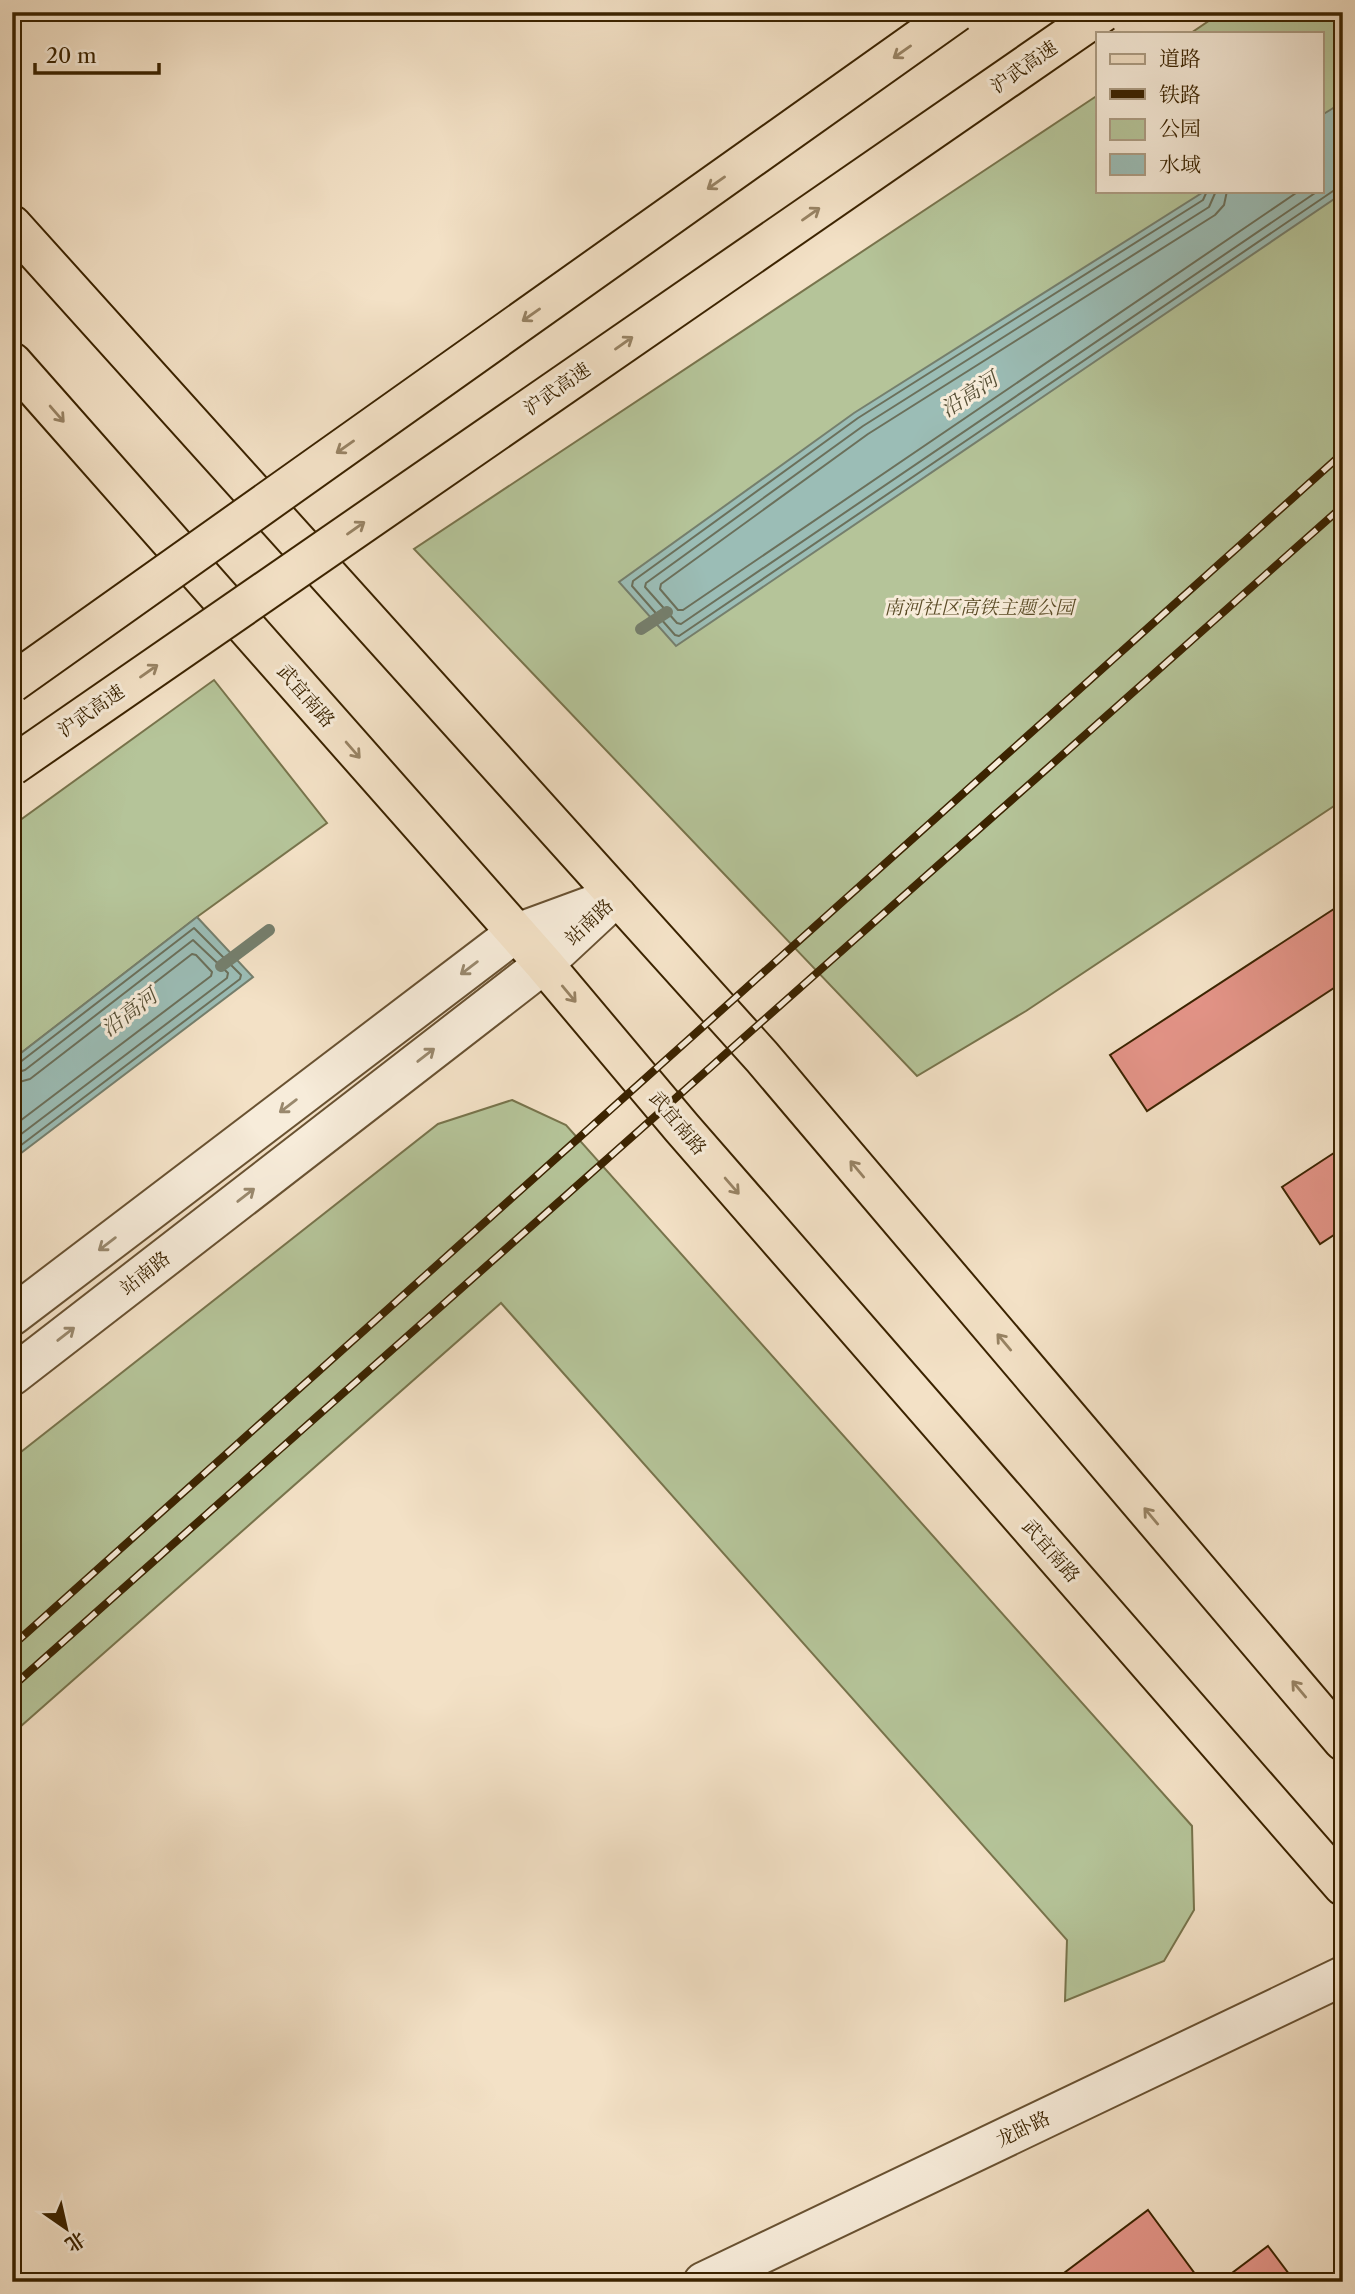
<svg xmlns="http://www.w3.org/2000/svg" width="1355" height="2294" font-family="'Libre Caslon Text','Noto Serif SC',serif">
<rect width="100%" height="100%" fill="#f3e1c6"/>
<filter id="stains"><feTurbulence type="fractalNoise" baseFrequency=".00286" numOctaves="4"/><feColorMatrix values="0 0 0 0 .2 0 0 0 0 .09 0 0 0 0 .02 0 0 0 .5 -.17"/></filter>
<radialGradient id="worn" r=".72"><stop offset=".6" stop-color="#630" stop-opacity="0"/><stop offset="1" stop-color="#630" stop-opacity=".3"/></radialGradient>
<g fill="#b5c499" stroke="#78744c" stroke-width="2">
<path d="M1222,12H1343V800L1026,1011L917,1076L414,549L1098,95V191H1322V33H1191Z"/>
<path d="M214,680L327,823L197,917L12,1060V826Z"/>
<path d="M512,1100L566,1125L1192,1826L1194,1910L1164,1961L1065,2001L1067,1940L501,1303L12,1734V1459L438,1124Z"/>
</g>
<g fill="#9bbdb6" stroke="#757f6d" stroke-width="2">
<path d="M1343,102V193L676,646L619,582L854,413L1205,191H1322V115Z"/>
<path d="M197,917L253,977L12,1160V1060Z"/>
</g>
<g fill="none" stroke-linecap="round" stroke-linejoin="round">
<g stroke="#6b705b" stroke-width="2">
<path d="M1207,191L1203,200L858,418L633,581L632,586L675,635L679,636L1336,189L1343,188"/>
<path d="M1216,191L1209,207L863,426L646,583L645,587L677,623L681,624L1318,191"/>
<path d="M1227,191L1224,205L1215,215L868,434L661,584L660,589L678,610H683L1299,191"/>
<path d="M12,1065L19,1063L194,928L241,975L240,979L12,1152"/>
<path d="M12,1074L25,1070L193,940L228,973L227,978L12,1141"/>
<path d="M12,1084L30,1079L192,954L196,955L212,972L211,976L12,1127"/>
</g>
<g stroke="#757f6d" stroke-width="12">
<path d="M641,629L667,612"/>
<path d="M221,966L269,930"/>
</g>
</g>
<g fill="#e49488" stroke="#3b2300" stroke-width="2">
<path d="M1343,903V982L1147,1111L1110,1055Z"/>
<path d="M1343,1147V1229L1320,1244L1282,1187Z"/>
<path d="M1148,2210L1201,2282H1052Z"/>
<path d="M1268,2246L1295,2282H1220Z"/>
</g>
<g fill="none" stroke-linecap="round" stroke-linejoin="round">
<g stroke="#695232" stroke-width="42">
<g id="minor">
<path d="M12,1316L514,934L601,902"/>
<path d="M12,1376L544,964L617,896"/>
<path d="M703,2282L1343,1976"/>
</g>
</g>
<g stroke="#3b2300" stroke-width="42">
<g id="major">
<path d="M12,225L762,1057L1343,1741"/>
<path d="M12,362L544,964L682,1128L1343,1886"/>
</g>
</g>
<use href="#minor" stroke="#f7ecda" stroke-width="38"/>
<use href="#major" stroke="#f3e1c6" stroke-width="38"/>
<g stroke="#3b2300" stroke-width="8">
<g id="rail">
<path d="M12,1646L1343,453"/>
<path d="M12,1687L1343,506"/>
</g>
</g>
<use href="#rail" stroke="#f7ecda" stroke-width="5" stroke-dasharray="16" stroke-linecap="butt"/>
<g stroke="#3b2300" stroke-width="42" stroke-linecap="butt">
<g id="highway-bridge">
<path d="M12,683L957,12"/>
<path d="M12,766L1103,12"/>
</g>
</g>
<use href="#highway-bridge" stroke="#f3e1c6" stroke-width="38"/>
</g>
<defs><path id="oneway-shaft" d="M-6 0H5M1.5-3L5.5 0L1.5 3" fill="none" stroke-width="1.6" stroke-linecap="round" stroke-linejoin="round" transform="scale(1.75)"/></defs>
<g stroke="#978263">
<use href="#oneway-shaft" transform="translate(902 52) rotate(145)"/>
<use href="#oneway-shaft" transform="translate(716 183) rotate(145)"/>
<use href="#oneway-shaft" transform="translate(811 214) rotate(-35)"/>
<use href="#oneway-shaft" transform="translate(531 315) rotate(145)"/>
<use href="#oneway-shaft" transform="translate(624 343) rotate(-35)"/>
<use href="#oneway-shaft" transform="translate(57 414) rotate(49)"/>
<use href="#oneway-shaft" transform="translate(345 447) rotate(145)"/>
<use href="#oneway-shaft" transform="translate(356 528) rotate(-35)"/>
<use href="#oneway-shaft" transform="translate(149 671) rotate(-35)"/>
<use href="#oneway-shaft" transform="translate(353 750) rotate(49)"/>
<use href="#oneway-shaft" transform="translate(569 994) rotate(50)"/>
<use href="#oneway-shaft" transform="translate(857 1169) rotate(-130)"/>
<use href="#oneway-shaft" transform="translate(732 1186) rotate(49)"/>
<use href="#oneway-shaft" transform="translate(1004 1342) rotate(-130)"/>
<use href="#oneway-shaft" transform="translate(1151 1516) rotate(-130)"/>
<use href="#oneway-shaft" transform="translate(1299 1689) rotate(-130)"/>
</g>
<g stroke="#99886d">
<use href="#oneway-shaft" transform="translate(469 968) rotate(143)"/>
<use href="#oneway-shaft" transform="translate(426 1055) rotate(-38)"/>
<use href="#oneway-shaft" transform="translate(288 1106) rotate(143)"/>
<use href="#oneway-shaft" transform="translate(246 1195) rotate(-38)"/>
<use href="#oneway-shaft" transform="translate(107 1244) rotate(143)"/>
<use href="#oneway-shaft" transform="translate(66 1334) rotate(-38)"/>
</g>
<g text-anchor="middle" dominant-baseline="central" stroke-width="6" stroke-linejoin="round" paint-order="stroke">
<g font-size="19" fill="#3b2300" stroke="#f7ecda">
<text transform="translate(1024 67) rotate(-35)">沪武高速</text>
<text transform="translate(557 389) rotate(-35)">沪武高速</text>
<text transform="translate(306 696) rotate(49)">武宜南路</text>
<text transform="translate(91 711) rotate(-35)">沪武高速</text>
<text transform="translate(589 922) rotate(-43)">站南路</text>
<text transform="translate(678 1123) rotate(50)">武宜南路</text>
<text transform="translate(145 1273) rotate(-38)">站南路</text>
<text transform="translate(1051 1551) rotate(49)">武宜南路</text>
<text transform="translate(1023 2129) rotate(-26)">龙卧路</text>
</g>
<g font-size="19" font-style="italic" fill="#5a4b26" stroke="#f7ecda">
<text x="979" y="607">南河社区高铁主题公园</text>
</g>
<g font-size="21" font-style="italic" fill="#585137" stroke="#f7ecda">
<text transform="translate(969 394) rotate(-33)">沿高河</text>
<text transform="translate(129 1012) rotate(-37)">沿高河</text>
</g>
</g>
<rect width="1355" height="2294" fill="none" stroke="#f3e1c6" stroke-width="42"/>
<rect x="14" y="14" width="1327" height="2266" fill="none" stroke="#3b2300" stroke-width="3.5"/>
<rect x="21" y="21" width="1313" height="2252" fill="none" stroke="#3b2300" stroke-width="2"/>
<rect x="1096" y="32" width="228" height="161" fill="#f7ecda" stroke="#ac9c83" stroke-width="2"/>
<rect x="1110" y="54" width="35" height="10" fill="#f3e1c6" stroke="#ac9c83" stroke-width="2"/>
<text x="1159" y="66" font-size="21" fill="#3b2300">道路</text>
<rect x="1110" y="89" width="35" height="10" fill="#3b2300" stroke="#ac9c83" stroke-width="2"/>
<text x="1159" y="102" font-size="21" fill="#3b2300">铁路</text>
<rect x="1110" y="119" width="35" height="21" fill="#b5c499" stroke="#ac9c83" stroke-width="2"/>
<text x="1159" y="136" font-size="21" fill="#3b2300">公园</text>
<rect x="1110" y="154" width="35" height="21" fill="#9bbdb6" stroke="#ac9c83" stroke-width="2"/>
<text x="1159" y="172" font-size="21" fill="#3b2300">水域</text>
<g transform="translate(66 2228) rotate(146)" stroke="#f7ecda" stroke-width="5" paint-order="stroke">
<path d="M0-5L12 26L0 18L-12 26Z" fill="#3b2300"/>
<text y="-10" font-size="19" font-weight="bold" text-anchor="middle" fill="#3b2300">北</text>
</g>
<path d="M35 63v10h124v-10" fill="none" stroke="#3b2300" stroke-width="3.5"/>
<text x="46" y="63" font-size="21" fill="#3b2300" stroke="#f7ecda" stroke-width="5" paint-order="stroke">20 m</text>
<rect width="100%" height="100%" filter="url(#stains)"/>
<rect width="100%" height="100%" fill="url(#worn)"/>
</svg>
